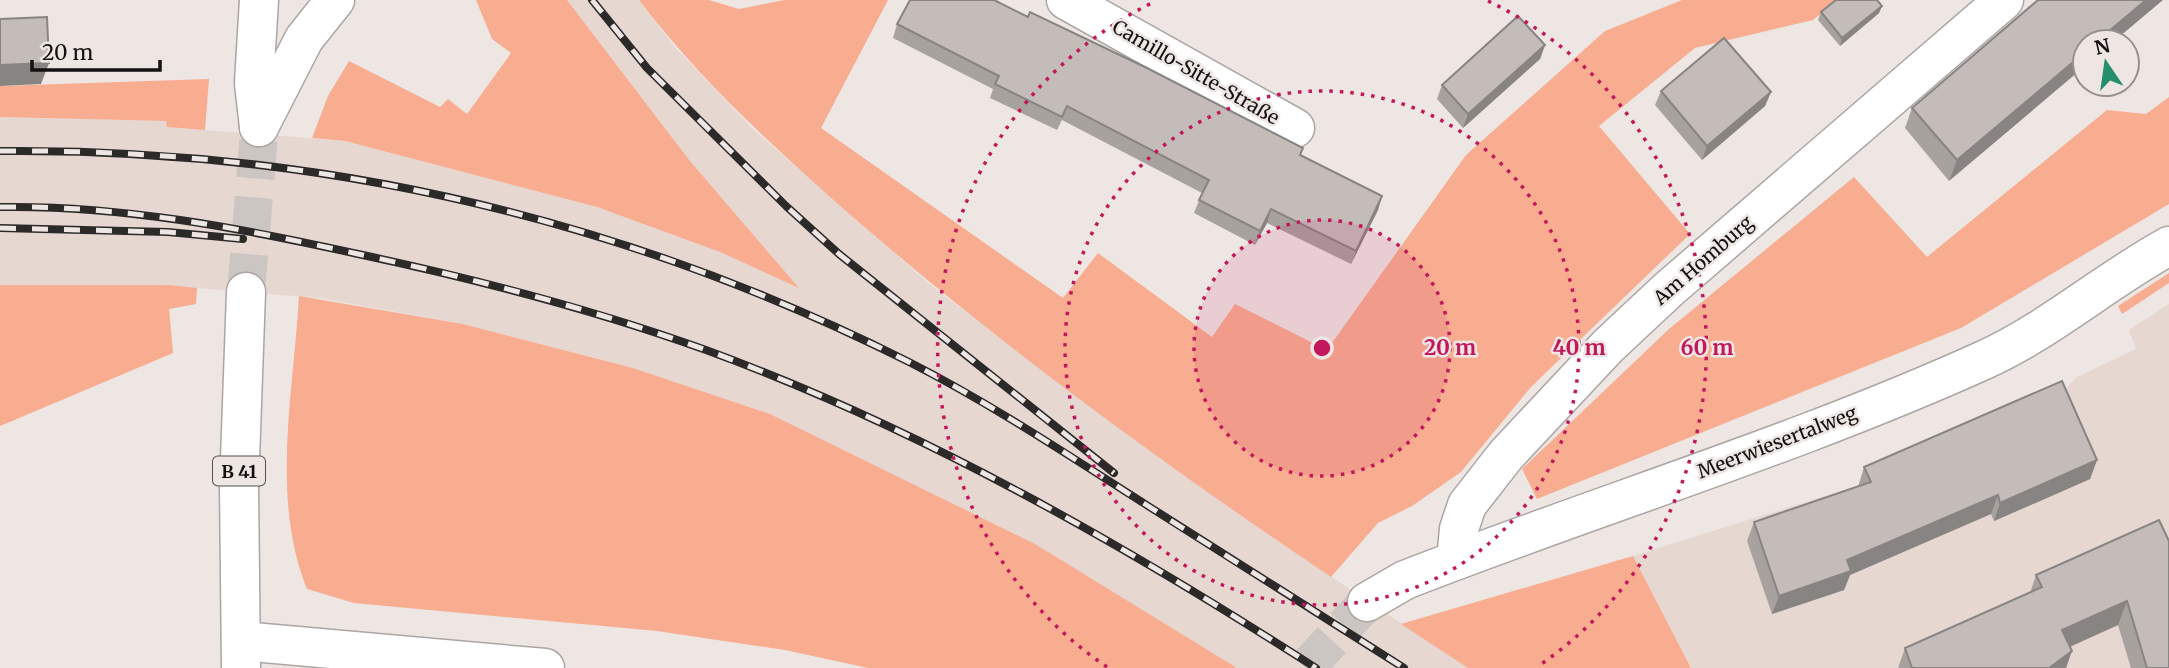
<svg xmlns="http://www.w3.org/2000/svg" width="2169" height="668" font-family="Merriweather,serif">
<rect width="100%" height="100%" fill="#ede6e3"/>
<g fill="#e7d7d1">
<path d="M567,0H639L674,46L754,130L938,291L1120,427L1306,560L1469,668H1237L770,414L633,368L463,324L320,298L197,288L196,304L169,309L173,353L0,426V117L166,121L168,127L344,141L597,207L720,252L798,287L690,161Z"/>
<path d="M2169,304V668H1691L1633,556L1857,486L2055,400L2077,377L2136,349L2129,330Z"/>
</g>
<g fill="#f8ad91">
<path d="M476,0H567L690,161L799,288L720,252L597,207L345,141L312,138L328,96L349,61L440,107L448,99L467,114L511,53L492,39Z"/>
<path d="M639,0H709L739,9L784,0H888L821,128L1063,298L1098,253L1212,337L1235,304L1327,350L1466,155L1605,31L1682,0H1838L1813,20L1695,48L1599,126L1690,234L1531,387L1461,472L1412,506L1378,523L1331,577C1166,466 1004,348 854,218C777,150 702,83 639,0Z"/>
<path d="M209,79L205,130L167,127L166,121L0,117V86Z"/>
<path d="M2169,97V204L1961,328L1537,499L1522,469L1669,329L1854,177L1927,257L2107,110L2146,114Z"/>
<path d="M2169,273V283L2122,314L2118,306Z"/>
<path d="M0,285H169L197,288L196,304L169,309L173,353L0,426Z"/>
<path d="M299,296L463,324L633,368L770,414L1035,544L1237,668H868L785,650L657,631L354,603L307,589C270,498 294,390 299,296Z"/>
<path d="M1633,556L1691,668H1468L1401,624Z"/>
</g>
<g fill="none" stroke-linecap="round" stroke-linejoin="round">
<path stroke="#ccc6c3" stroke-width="38" stroke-dasharray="38 19" stroke-linecap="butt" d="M1306,668L1367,602"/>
<path stroke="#ccc6c3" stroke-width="38" stroke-dasharray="38 19" stroke-linecap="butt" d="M246,292L259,134"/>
<g stroke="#aca5a3" stroke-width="41">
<g id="street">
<path d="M1066,0L1295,128"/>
<path d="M1456,560L1459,529L1467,505L1506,455L1608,346L1669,289L2004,0"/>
</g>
</g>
<g stroke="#aca5a3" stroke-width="41">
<g id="secondary">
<path d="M1367,602L1405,580C1597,505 1796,445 1984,360C2050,330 2105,281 2169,246"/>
<path d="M241,641L545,668"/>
</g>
</g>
<g stroke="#aca5a3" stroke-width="41">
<g id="primary">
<path d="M259,127L304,39L335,0"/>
<path d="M259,127L254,83L259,0"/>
<path d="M241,668L239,487L246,292"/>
</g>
</g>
<use href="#street" stroke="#fff" stroke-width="38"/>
<use href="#secondary" stroke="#fff" stroke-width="38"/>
<use href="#primary" stroke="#fff" stroke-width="38"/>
<g stroke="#2c2a29" stroke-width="8">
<g id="rail">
<path d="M592,0L647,68L786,206L839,254L1114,473"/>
<path d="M0,151C319,148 623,218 909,362C990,403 1068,455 1145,504C1231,559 1318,613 1404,668"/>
<path d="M0,207C121,205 240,228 358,254C476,279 592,309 706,350C922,429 1123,544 1316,668"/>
<path d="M0,228L168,232L243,239"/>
</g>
</g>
<use href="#rail" stroke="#ede6e3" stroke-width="5" stroke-dasharray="16" stroke-linecap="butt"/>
</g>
<g fill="#a8a29f">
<path d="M2038,0L1949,181L1905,128L1912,108Z"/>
<path d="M1882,6L1879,13L1840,46L1818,20L1821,12Z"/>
<path d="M897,24L1301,155L1382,196L1378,210L1351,264L1267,223L1255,245L1194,213L1202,193L1062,120L1057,130L990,98L993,89L893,38Z"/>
<path d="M1545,45L1540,59L1463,128L1437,99L1442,85Z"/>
<path d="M1661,91L1771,92L1765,106L1702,160L1655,105Z"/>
<path d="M2097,460L2090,479L1994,521L1991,514L1850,575L1844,590L1772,614L1747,541L1754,522L1858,487L1864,467Z"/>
<path d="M2159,520L2169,668H2131L2118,625L2070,647L2066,668H1898L1905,648L2030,593L2036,575Z"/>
</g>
<g fill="#888482">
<path d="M2146,0H2163L2113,42H2096Z"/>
<path d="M1882,6L1879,13L1840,46L1842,38Z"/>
<path d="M1545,45L1540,59L1463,128L1468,114Z"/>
<path d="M2085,52V66L1949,181L1957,160Z"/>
<path d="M49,63L41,84L0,86V65Z"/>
<path d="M1771,92L1765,106L1702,160L1707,146Z"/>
<path d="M1382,196L1378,210L1351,264L1356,251Z"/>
<path d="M1271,209L1267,223L1255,245L1260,231Z"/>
<path d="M2097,460L2090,479L1994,521L2000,503Z"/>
<path d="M1998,495L1991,514L1850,575L1844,590L1772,614L1779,596L1847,560Z"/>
<path d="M2127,601L2118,625L2053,654L2062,630Z"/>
<path d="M2072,651L2066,668H2049Z"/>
</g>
<g fill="#c3bcb9" stroke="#888482" stroke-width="2">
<path d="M910,0H994L1028,17L1030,12L1147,68L1303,148L1300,155L1382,196L1356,251L1271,209L1260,231L1199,200L1209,180L1067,106L1062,117L995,84L999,76L897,24Z"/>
<path d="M1836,0H1877L1882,6L1842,38L1821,12Z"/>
<path d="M2038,0H2146L2096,42H2085V52L1957,160L1912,108Z"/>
<path d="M1518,16L1545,45L1468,114L1442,85Z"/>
<path d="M47,17L49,63L0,65V19Z"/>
<path d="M1724,38L1771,92L1707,146L1661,91Z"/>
<path d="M2062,381L2097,460L2000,503L1998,495L1847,560L1851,571L1779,596L1754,522L1871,482L1864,467Z"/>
<path d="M2159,520L2169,541V668H2147L2127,601L2062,630L2072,651L2049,668H1912L1905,648L2042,587L2036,575Z"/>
</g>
<circle cx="1322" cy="348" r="128" fill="#c2185b" fill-opacity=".12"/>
<g fill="none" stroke="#c2185b" stroke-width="3.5" stroke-dasharray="3.5 7">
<circle cx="1322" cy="348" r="128"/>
<circle cx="1322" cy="348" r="257"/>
<path d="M1107 667A385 385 0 0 1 1156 1M1488 1A385 385 0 0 1 1537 667"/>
</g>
<g text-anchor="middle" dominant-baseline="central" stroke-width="5" stroke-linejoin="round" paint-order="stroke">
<rect fill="#ede6e3" stroke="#54514f" stroke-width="2" x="213" y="456.5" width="52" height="29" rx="5"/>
<g font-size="18" font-weight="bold" fill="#131110">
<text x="239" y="471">B 41</text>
</g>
<g font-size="19" fill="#131110" stroke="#ede6e3">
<text transform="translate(1196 72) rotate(30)">Camillo-Sitte-Straße</text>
<text transform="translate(1703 260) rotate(-41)">Am Homburg</text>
<text transform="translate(1777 442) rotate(-21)">Meerwiesertalweg</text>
</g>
</g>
<circle cx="1322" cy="348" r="10" fill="#c2185b" stroke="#ede6e3" stroke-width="3.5"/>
<g font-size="21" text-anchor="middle" font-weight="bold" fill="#c2185b" stroke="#ede6e3" stroke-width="5" stroke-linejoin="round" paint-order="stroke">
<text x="1450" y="355">20 m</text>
<text x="1579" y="355">40 m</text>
<text x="1707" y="355">60 m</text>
</g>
<g transform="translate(2106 63) rotate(347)"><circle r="33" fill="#ede6e3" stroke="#96918f" stroke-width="2"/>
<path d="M0-5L12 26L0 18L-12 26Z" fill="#258e6c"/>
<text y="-10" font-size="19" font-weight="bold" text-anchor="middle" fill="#131110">N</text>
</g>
<path d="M32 60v10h128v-10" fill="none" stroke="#131110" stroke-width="3.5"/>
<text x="42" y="60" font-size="21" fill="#131110" stroke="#ede6e3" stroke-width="5" paint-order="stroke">20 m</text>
</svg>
